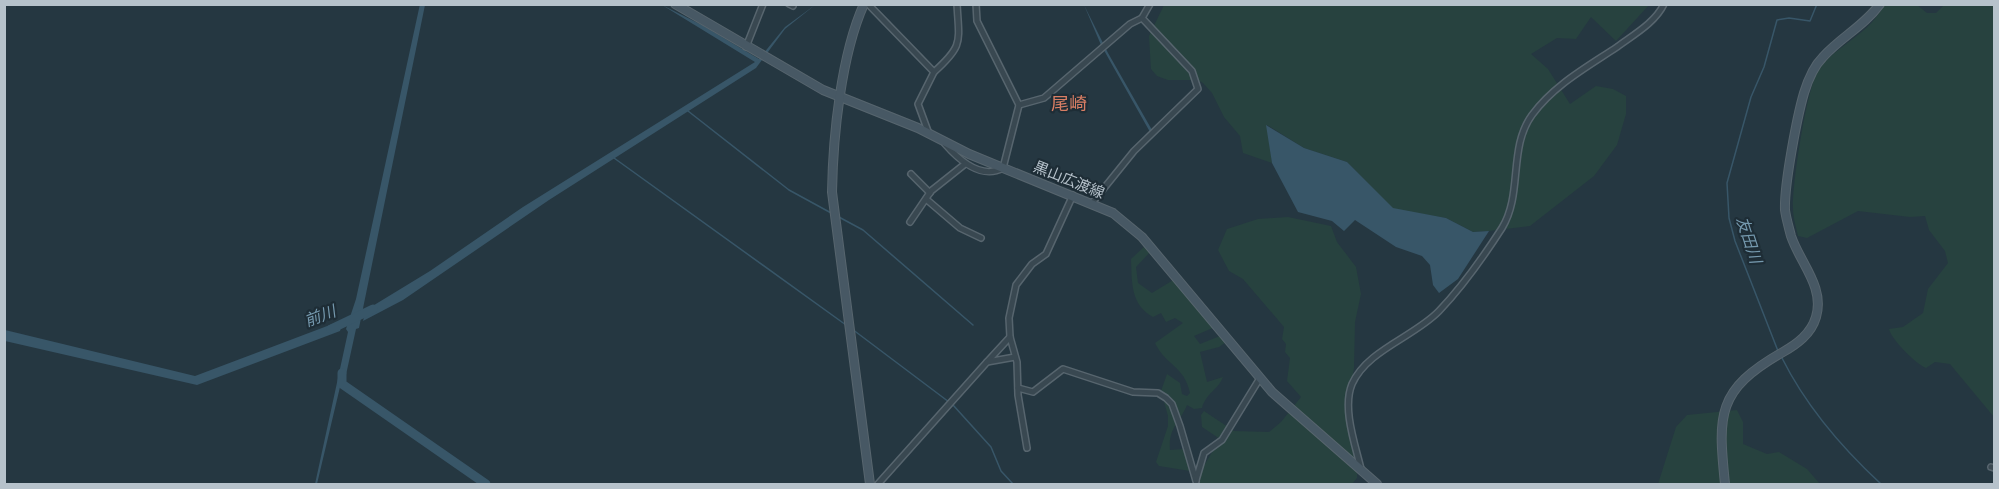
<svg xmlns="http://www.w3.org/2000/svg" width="1999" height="489" font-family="'Fira Sans','Noto Sans JP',sans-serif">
<rect width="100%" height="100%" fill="#253741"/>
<g fill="#27423f">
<path d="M1164,5H1649L1616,41L1591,17L1576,39L1557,38L1531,54L1548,69L1570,104L1596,86L1613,89L1626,96V114L1617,145L1594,176L1530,226L1489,231L1473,232L1446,218L1393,209L1347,162L1304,148L1267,125L1272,163L1243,153L1240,136L1224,117L1212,93L1203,83L1198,80H1168L1157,76L1151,69L1149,36Z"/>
<path d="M1884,5H1917L1927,13H1936L1944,5H1994V417L1950,364L1935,362L1926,368C1916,364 1891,339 1889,329L1903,327L1923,313L1928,289L1948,263L1945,251L1929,230L1925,216L1910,217L1858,211L1807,238L1798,236C1796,227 1793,217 1793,208C1792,186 1807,85 1819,69C1838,44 1870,34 1884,5Z"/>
<path d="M1288,217L1331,226L1337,242L1356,267L1361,294L1355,322L1354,368L1347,411L1357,462V478L1352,484H1194V472L1205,464L1220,439L1202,427L1201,415L1204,411L1234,431L1269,432L1281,422L1301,397L1287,381L1290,358L1285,352L1286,344L1282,339L1284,327L1243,279L1229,271L1218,250L1227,229L1258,219Z"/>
<path d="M1145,246L1151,251L1136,267L1138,283L1152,293L1175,279L1215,327L1194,336L1200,344L1220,336L1226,342L1219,347L1200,352L1207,382L1223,377C1218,390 1206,393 1202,408L1194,409L1187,405C1179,424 1168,428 1170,450L1184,449L1190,471L1159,466L1156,462L1168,426V416L1161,391L1167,374L1180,383L1182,394L1187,396L1190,393C1184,365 1166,366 1155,343L1183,323L1175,318L1166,322L1161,313L1153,317C1130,304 1132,282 1131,259Z"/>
<path d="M1737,410L1743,422V444L1767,454L1779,452L1807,469L1820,484H1658L1676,427L1687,415Z"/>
</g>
<g fill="#385668">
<path d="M420,4L425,5L359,328L356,329L344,384L340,387L317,484H315L348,332L346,329L356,299Z"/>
<path d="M662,5L702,25L759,59L785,27L815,5L785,29L756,68L549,200L403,300L363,321L366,310L430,271L523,207L755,62Z"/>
<path d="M1084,5L1108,53L1152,130L1150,132L1101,45Z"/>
<path d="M1266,125L1304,148L1347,162L1393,208L1446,218L1473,232L1489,231L1458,279L1439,293L1433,285L1430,265L1422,256L1396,247L1355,220L1344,231L1332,221L1298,212L1272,163Z"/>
<path d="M343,320L340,331L197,385L5,341V330L195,376Z"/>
</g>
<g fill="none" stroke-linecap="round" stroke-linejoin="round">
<g stroke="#385668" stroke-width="1.5">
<path d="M688,111L789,190L833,214"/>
<path d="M614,158L846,325"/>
<path d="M837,216L863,230L973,325"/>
<path d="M852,329L949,402"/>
<path d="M1778,351L1735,241L1729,218L1727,183L1751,97L1764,67L1777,20L1789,18L1810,21L1817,4"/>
<path d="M1782,358C1806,406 1841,447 1881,484"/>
<path d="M953,405L991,447L1001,471L1013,484"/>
</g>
<g stroke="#385668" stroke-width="9">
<path d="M331,329L373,309"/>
<path d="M342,373V384L486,484"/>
</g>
<g stroke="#57656e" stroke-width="8">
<g id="street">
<path d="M789,4L793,6"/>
<path d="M868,4L934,72L918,104L929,134"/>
<path d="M746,47L763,4"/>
<path d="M934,72C964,45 959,42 957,4"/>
<path d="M1019,105L1044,98L1130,24L1142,18L1150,4"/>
<path d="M945,144C958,159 981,180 1003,168L1019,105L977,21L976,4"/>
<path d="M911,174L930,193"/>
<path d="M926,199L960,228L981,238"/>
<path d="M1092,203L1134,151L1198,89L1192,71L1142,18"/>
<path d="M910,222L931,191L965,164"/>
<path d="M987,362L1010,337"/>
<path d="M1018,388L1033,392L1063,369L1133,392L1158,393L1166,398L1172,404L1180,426L1196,481"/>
<path d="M1027,448L1018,395L1017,362L1010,337L1009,318L1016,285L1032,264L1046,254L1073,195"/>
<path d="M1991,467L1994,468"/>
<path d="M1361,469C1355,444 1342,408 1352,384C1367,350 1414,337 1439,311C1462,287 1484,256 1502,228C1523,194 1508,148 1532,115C1554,85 1587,67 1617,47C1633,35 1655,23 1664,4"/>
<path d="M1196,480L1204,453L1222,440L1260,378"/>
<path d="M878,484L987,362L1015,357"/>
</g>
</g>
<g stroke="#57656e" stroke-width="10">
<g id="secondary">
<path d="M675,4L823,90L918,128L969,154L1113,213L1142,237L1272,392L1377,484"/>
<path d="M864,4C841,55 833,136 832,192L870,484"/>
<path d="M1725,484C1718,415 1716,390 1783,352C1797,344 1811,334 1816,317C1825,287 1800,263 1791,236C1789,228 1786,218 1785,210C1784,185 1797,117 1804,93C1808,80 1814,66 1823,57C1841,37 1864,26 1880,4"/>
</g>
</g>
<use href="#street" stroke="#394851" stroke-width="5"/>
<use href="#secondary" stroke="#475864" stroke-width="8"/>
</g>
<g text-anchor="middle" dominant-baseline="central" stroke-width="4.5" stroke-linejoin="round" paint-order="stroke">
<g font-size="15" fill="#b6c2cb" stroke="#1e2d36">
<text transform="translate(1069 180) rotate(22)">黒山広渡線</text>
</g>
<g font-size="16" font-style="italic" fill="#7599ae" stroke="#1e2d36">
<text transform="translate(1749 240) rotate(72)">友田川</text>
<text transform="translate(320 316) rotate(-21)">前川</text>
</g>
<g font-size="18" fill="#d87e64" stroke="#1e2d36">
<text x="1069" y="104">尾崎</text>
</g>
</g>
<rect width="1999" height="489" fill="none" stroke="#b6c2cb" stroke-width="12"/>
</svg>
